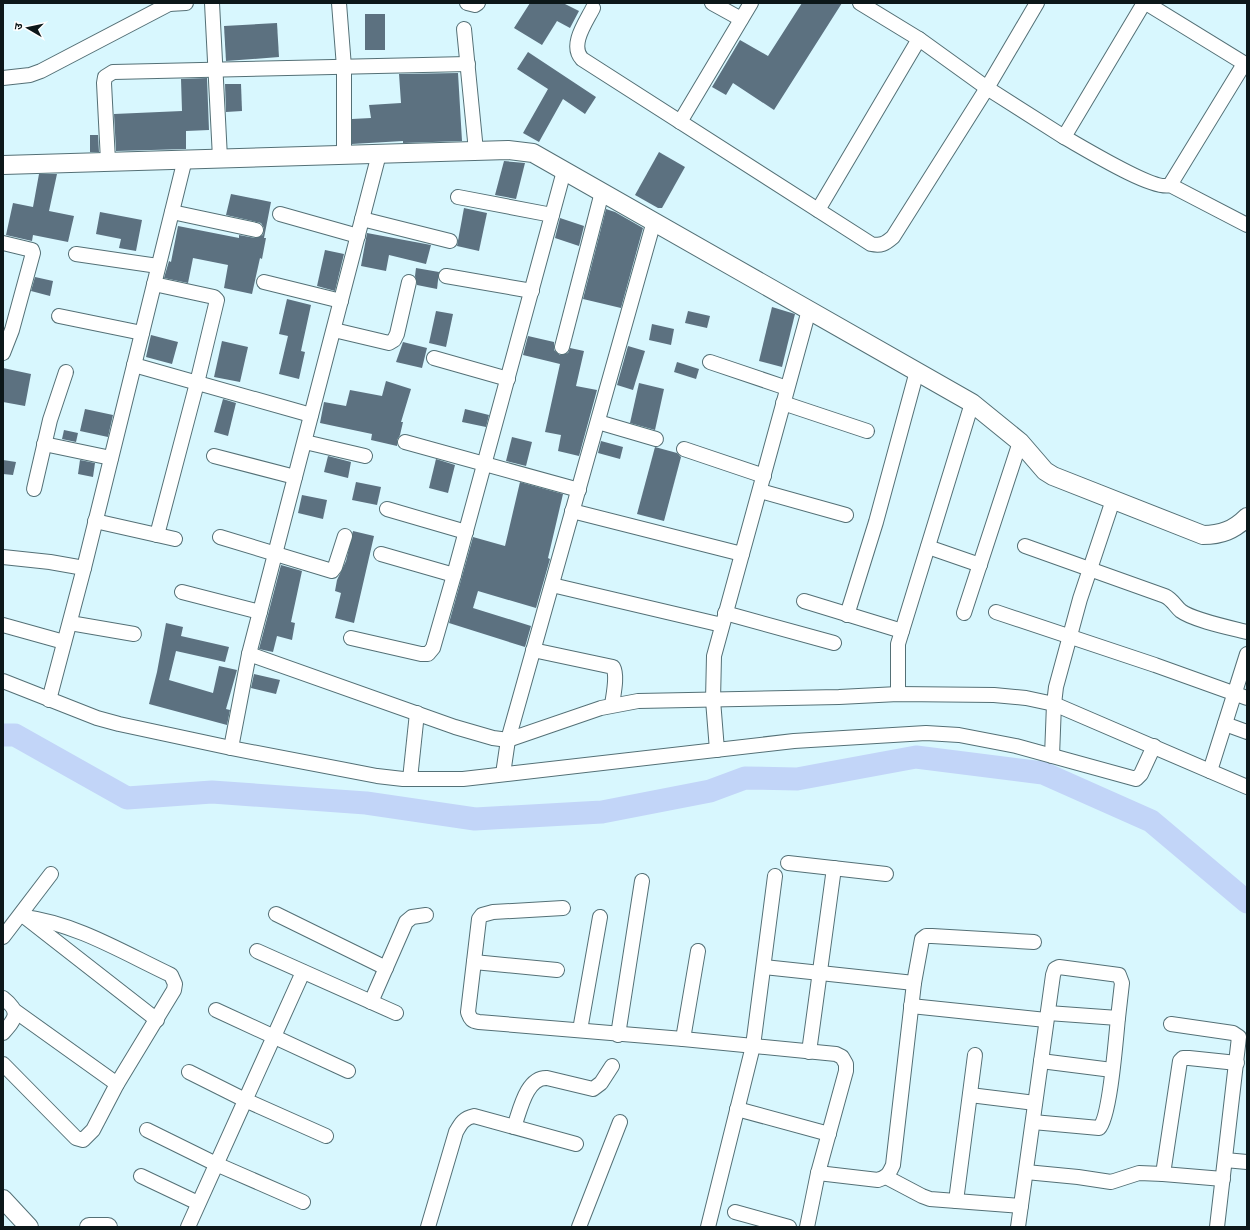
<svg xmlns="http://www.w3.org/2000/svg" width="1250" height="1230" font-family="'Noto Serif','Noto Sans Devanagari',serif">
<rect width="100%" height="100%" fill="#d8f7fe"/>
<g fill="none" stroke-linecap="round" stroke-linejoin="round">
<path stroke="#c2d5f8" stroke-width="23" d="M3,735H15L127,798L212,792L366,803L475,819L602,812L710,791L745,778L797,779L916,757L1043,773L1151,821L1247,902"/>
</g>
<g fill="#5c7180">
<path d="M530,3H563L579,11L570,28L557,21L542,45L514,28Z"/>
<path d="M802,3H842L774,110L733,83L726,95L712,87L740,40L768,56Z"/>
<rect x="365" y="14" width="20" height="36"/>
<path d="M277,23L279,57L226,61L224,26Z"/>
<path d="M528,52L596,97L585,114L563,99L539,142L523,133L548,89L517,69Z"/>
<path d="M458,73L462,141L403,143V141L352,144V119L371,118L369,105L401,103L399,74Z"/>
<path d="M207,78L209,130L186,131V149L116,151L114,114L182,111L181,79Z"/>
<path d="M225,84H241L242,111L226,112Z"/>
<path d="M90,135H98L99,152H90Z"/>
<path d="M659,152L685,167L662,208H658L635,195Z"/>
<path d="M504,161L525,163L516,199L495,195Z"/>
<path d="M39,174H57L49,211L74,216L68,242L33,235L32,241L6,235L13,203L33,207Z"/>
<path d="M231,194L271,202L264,238H266L262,259L260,258L252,294L224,288L228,265L193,258L188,283L164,278L169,261L171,262L178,226L239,238V235L255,238L263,235L264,228L261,223L226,215Z"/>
<path d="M464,208L487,213L479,251L457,246Z"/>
<path d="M606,209L615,212L643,228L621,308L583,299Z"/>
<path d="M100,212L142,220L136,251L119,248L121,239L96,234Z"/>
<path d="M560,218L584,226L579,246L555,238Z"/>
<path d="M367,233L431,245L426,264L389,255L386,271L361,266Z"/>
<path d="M325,250L344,254L335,291L317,286Z"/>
<path d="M416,268L439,272L437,289L417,285L415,276Z"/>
<path d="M35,277L53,281L50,296L31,291Z"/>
<path d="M287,299L311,305L301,351L305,352L299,379L279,374L288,336L279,334Z"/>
<path d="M772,307L795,314L782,367L759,361Z"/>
<path d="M436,311L453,314L446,347L429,343Z"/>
<path d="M688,311L710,316L707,328L685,323Z"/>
<path d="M652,324L674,329L671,345L649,340Z"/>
<path d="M151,335L178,342L172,364L146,357Z"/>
<path d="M528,336L554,342V350L560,355L568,353L570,348L584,351L576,386L597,390L579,456L558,451L561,435L545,432L560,364L523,355Z"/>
<path d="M222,341L248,347L240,382L214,377Z"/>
<path d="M403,342L427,348L422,368L396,362Z"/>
<path d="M628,346L645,351L633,390L617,385Z"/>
<path d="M677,362L699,369L696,379L674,372Z"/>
<path d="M3,368L31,374L25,406L3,402Z"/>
<path d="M386,381L411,389L401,422H403L400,435L397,440V446L371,440L372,434L320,423L324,402L346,406L350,390L382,396Z"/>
<path d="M639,383L664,389L655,430L630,423Z"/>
<path d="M223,399L236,403L228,436L214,432Z"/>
<path d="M85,409L113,415L108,437L80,431Z"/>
<path d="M465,409L489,415L486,427L462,422Z"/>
<path d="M64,430L78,433L76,442L62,439Z"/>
<path d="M512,437L532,442L526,466L506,461Z"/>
<path d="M601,441L623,447L620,459L598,453Z"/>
<path d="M655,447L677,453L681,457L664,521L637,514Z"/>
<path d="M328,456L351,462L348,478L324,472Z"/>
<path d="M436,459L455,465L448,493L429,488Z"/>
<path d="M3,460L16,462L13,475L3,474Z"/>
<path d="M80,460L95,463L93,477L78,474Z"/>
<path d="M356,482L381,487L377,505L352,500Z"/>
<path d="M520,482L563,494L548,558L550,559L536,608L478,591L473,608L531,626L525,647L449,623L473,537L505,546Z"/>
<path d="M302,495L327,500L323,519L298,513Z"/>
<path d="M353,531L374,536L354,623L335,618L341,593L335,591L337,580L346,561Z"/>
<path d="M281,565L302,571L291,622L295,623L292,640L277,636L273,652L259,649Z"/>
<path d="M166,623L183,627L181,636L229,647L225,662L176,651L169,680L213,693L219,666L237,670L226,709L230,710L227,725L149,704L157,672Z"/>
<path d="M254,674L280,680L276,694L251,688Z"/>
</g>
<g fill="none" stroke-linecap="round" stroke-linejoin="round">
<g stroke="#547076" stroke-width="16">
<g id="minor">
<path d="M212,3L220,158"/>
<path d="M339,3L344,67V155"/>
<path d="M467,3L475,5L478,3"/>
<path d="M712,3L741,19"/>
<path d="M860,3L919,39L987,88L1064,137L1144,3"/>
<path d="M1146,3L1247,65"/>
<path d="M169,4L186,3"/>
<path d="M593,8C586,22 569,45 582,59L871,244C881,246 885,244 893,237L987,88L1037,3"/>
<path d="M464,29L476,151"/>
<path d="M3,78L30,75L41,71L171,3"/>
<path d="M680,122L751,3"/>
<path d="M1064,137C1082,147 1155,192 1170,185L1247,225"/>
<path d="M108,161L104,83L105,77L113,72L468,64"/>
<path d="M1170,185L1244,64"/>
<path d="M458,197L552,215"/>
<path d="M818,210L919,39"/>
<path d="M172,212L256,230"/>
<path d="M280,214L358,236"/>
<path d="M362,219L450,241"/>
<path d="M3,243L32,250L33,253L12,330L3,353"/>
<path d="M76,254L158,266"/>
<path d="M446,276L532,291"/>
<path d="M264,282L341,301"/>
<path d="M154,284L214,297L217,300L197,383L157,535"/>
<path d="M59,316L142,333"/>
<path d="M334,330L389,343L394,340L397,334L409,282"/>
<path d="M562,347L602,192"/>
<path d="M434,358L508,379"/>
<path d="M710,362L787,388"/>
<path d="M134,365L311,415"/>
<path d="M783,403L867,431"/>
<path d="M598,422L656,439"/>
<path d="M305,442L365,456"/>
<path d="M405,442L579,490"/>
<path d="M44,444L111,458"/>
<path d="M684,449L764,476"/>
<path d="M214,456L295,477"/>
<path d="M34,489L50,420L66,372"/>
<path d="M760,491L846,515"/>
<path d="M387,509L466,532"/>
<path d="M572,511L742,554"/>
<path d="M95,521L175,539"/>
<path d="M220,537L332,571L335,567L345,536"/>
<path d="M1025,546L1165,596C1173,600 1175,606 1181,611C1193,620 1231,628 1247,632"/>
<path d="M928,547L980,565"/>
<path d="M381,554L454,575"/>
<path d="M3,557L50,562L84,568"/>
<path d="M552,585L722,625"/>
<path d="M182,592L260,612"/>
<path d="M804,601L902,631"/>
<path d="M996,612L1155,665L1247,698"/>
<path d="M725,613L834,643"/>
<path d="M964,613L1020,442"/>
<path d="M847,615L876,522L917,371"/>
<path d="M70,623L134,634"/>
<path d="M3,625L64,642"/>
<path d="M351,638L421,654H428L433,648L454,575L564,171"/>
<path d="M533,650L613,667C618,676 613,696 612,705"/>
<path d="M249,654L455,727L493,738L508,740L601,708L638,701L839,697L898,694L994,695L1026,698L1054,704L1247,787"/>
<path d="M3,681L97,718L119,724L231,748L377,776L403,779H463L794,741L926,733L959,735L1016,746L1136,779L1141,774L1154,746"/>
<path d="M898,694V644L972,403"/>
<path d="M49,700L84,568L185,159"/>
<path d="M1225,724L1247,732"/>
<path d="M231,748L249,654L379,154"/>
<path d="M717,750L713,700L714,656L809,310"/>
<path d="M1052,756L1054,704L1056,687L1080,599L1113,500"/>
<path d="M1210,771L1247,654"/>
<path d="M503,774L508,740L654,221"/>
<path d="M410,779L417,713"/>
<path d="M788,863L886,874"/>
<path d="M563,908L493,912L482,915L479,919L468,1012C470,1019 472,1021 479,1022L683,1039L836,1054L842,1057L846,1064V1071L818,1173L807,1227"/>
<path d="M276,914L386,968"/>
<path d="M25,917L157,1020"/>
<path d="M3,937L51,874"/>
<path d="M257,951L396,1013"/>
<path d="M474,962L557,970"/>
<path d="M764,967L914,983"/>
<path d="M3,998C21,1012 16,1018 3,1033"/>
<path d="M371,1002L406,922L412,917L426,915"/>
<path d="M911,1006L1046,1020"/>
<path d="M216,1010L348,1071"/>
<path d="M15,1011L117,1084"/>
<path d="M1171,1024L1233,1033L1239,1037L1217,1227"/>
<path d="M580,1030L600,917"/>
<path d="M618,1035L642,881"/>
<path d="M683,1039L698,951"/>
<path d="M809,1052L834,868"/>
<path d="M1041,1061L1112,1070"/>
<path d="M3,1064L76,1138L83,1140L93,1130L117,1084L174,990L175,984L171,975C124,953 77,924 25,917"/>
<path d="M189,1072L245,1100L326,1136"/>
<path d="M970,1095L1035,1103"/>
<path d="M737,1109L829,1134"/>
<path d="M1033,1122L1099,1128C1110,1118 1116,1037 1118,1018L1048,1013"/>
<path d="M514,1127C520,1111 526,1077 547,1078L593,1089L601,1083L612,1066"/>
<path d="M147,1130L216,1164L303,1202"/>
<path d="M1225,1160L1247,1162"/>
<path d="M1026,1172L1078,1177L1111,1182L1139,1173L1163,1174"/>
<path d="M818,1173L878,1180C887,1177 889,1174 893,1165L914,983L922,939L926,936H932L1034,942"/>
<path d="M141,1176L198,1203"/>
<path d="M886,1177L922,1196L930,1199L1021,1206"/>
<path d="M1223,1179L1163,1174L1180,1061L1183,1058H1189L1237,1063"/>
<path d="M956,1201L975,1055"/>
<path d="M735,1212L789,1227"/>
<path d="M188,1227L303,972"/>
<path d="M428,1227L456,1132C461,1123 464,1118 474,1116L576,1144"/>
<path d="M579,1227L620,1122"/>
<path d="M708,1227L753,1046L775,876"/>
<path d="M1018,1227L1053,975L1055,969L1059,967L1119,975L1122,983L1118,1018"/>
</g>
</g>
<g stroke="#547076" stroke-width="20">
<g id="tertiary">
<path d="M3,165L508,150L533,153L972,403L1020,442L1045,471L1053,476L1203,535C1221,535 1234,530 1247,517"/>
<path d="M3,1199L29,1227"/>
<path d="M89,1227H108"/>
</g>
</g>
<use href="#minor" stroke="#fff" stroke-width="14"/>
<use href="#tertiary" stroke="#fff" stroke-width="18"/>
</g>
<rect width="1250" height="1230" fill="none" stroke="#0c1719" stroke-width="8"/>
<g transform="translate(28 28) rotate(279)" stroke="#fefefe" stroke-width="3" paint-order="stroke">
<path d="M0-3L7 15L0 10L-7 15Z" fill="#0c1719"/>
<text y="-6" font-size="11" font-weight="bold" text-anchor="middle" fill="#0c1719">उ</text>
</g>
</svg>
